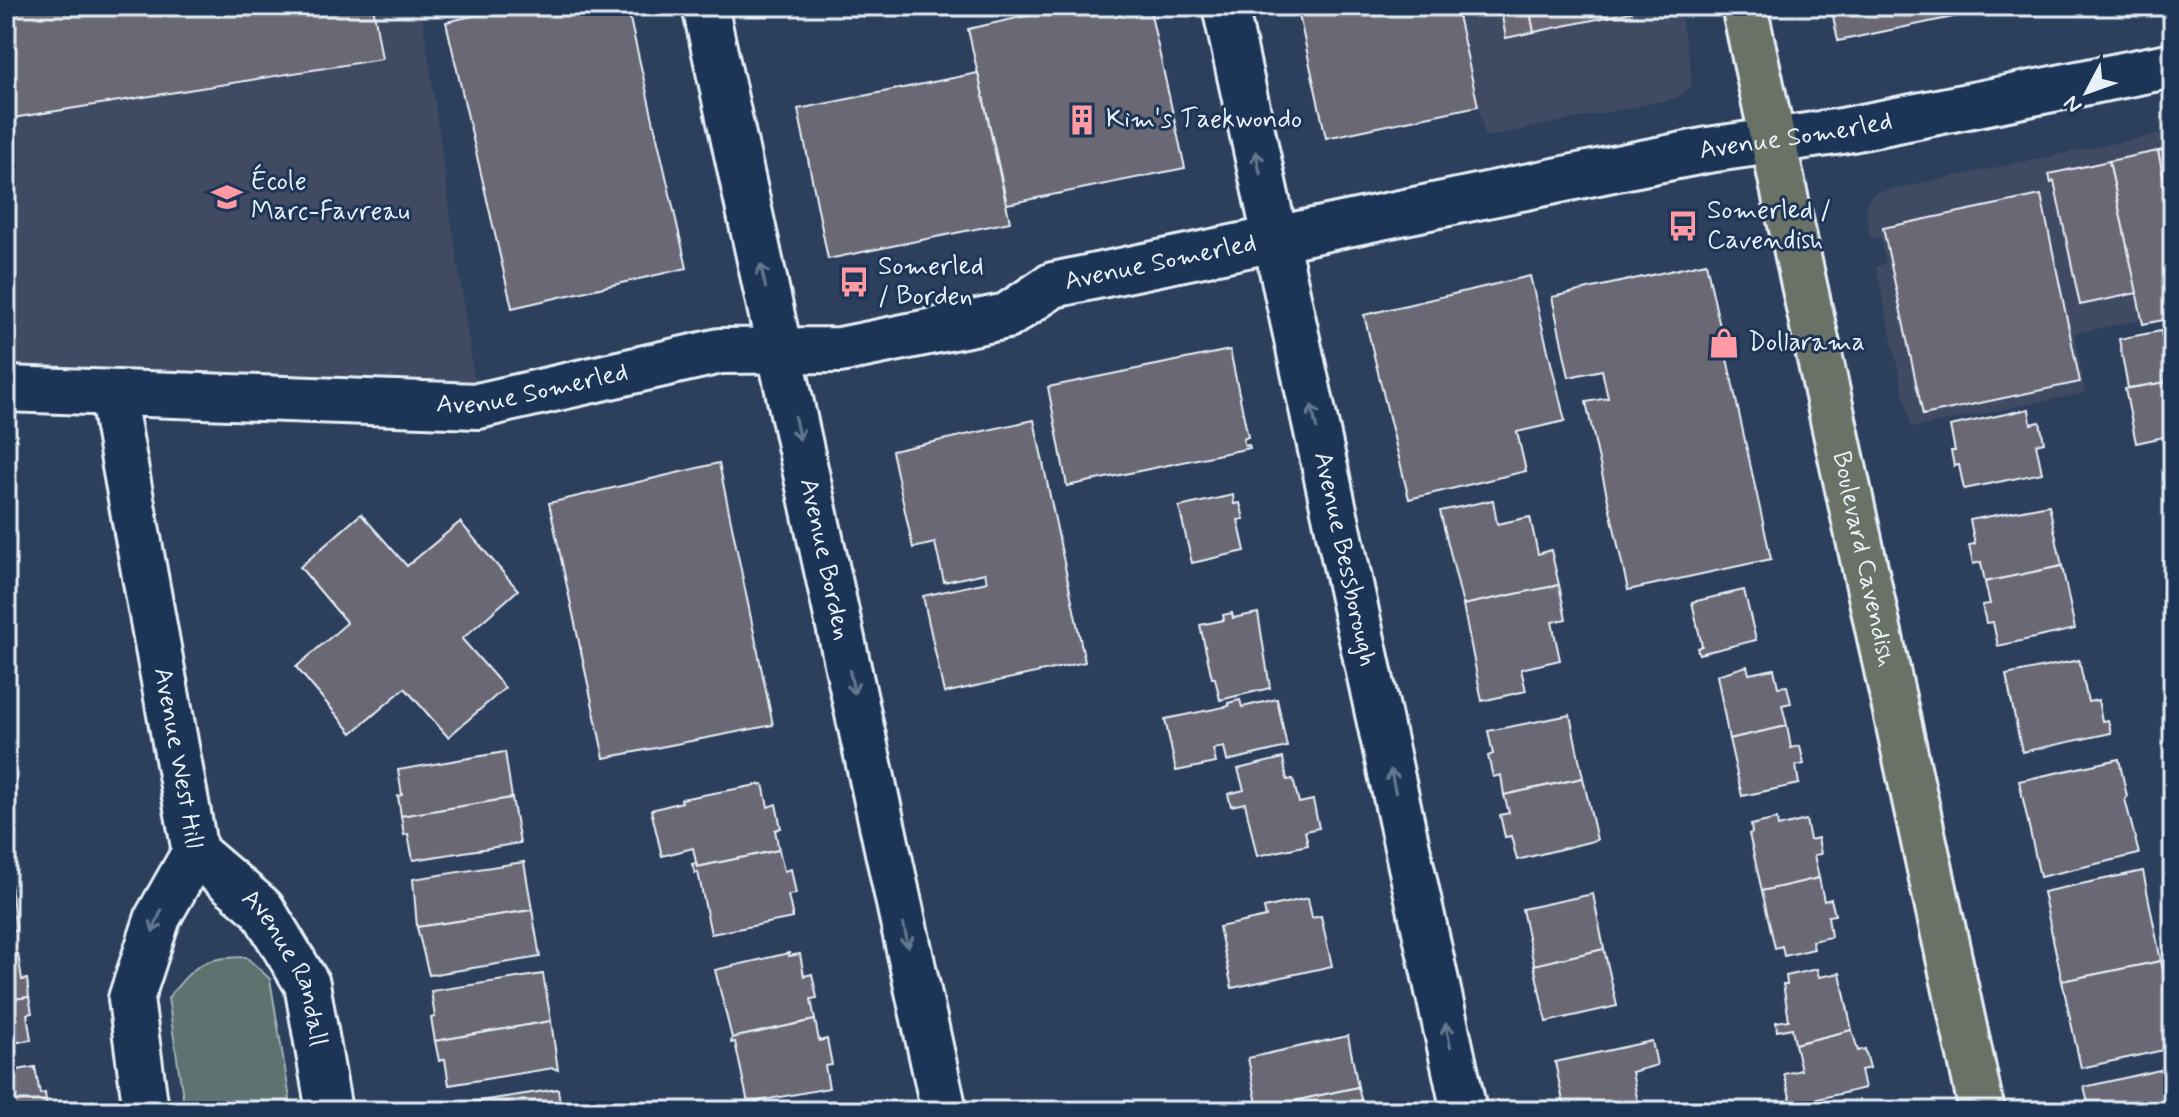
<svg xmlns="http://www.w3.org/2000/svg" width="2179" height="1117" font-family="Mynerve,sans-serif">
<rect width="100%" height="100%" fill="#2c3f5d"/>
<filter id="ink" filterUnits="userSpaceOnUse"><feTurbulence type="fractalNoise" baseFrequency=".0125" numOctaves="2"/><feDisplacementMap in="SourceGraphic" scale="16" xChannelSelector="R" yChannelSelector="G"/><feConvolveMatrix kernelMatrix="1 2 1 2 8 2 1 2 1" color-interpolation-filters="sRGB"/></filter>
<g filter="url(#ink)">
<g fill="#3f4b64">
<path d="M6,6H421L478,406L6,389Z"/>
<path d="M1458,6H1678L1690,63L1691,85L1679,97L1663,101L1485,137Z"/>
<path d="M2173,131V314L2075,333L2085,393L1911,428L1876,267L1886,263L1880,237L1870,239L1866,207L1868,199L1874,193Z"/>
</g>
<path fill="#5b736f" stroke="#a2b2b4" stroke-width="2" d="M246,957L270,979L292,1111H185L168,998C196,964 200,958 246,957Z"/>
<g fill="#6a6774" stroke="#e8f1f8" stroke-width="2">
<path d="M6,6H373L382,59L6,119Z"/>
<path d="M516,6H627L687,268L512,308L446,22Z"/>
<path d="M1070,6H1149L1185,168L1007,204L968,29Z"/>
<path d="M1297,6H1456L1478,106L1326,138Z"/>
<path d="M1500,6H1529L1534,32L1506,38Z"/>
<path d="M1529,6H1631L1632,12L1534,32Z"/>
<path d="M1831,6H2001V7L1838,41Z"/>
<path d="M978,73L1010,222L828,259L798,109Z"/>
<path d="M2173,148V225L2158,151Z"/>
<path d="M2158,151L2173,225V318L2143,324L2109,161Z"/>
<path d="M2109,161L2137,293L2080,305L2054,181L2051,183L2049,174Z"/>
<path d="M2041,195L2080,382L1923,415L1883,228Z"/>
<path d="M1706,263L1771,559L1628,590L1586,402L1608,398L1602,370L1569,377L1552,297Z"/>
<path d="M1530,276L1565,421L1517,432L1526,471L1409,499L1364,315Z"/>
<path d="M2161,331L2164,343L2173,342V381L2128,388L2119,339Z"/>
<path d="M1230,350L1248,437L1243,439L1245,446L1249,445L1250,448L1067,486L1048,387Z"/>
<path d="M2173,381V435L2136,443L2125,389Z"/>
<path d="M2029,409L2031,424L2040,422L2044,442L2036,444L2042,473L1964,489L1959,465L1954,466L1951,451H1955L1950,426Z"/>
<path d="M1034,420L1085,662L944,693L923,596L987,582L985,573L944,582L935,543L913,548L892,451Z"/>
<path d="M719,463L773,725L604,758L549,503Z"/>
<path d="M1233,495L1234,504L1240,503L1244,519L1238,520L1245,551L1192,563L1179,507Z"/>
<path d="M1493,500L1497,524L1530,517L1538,554L1551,550L1559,585L1463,605L1440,511Z"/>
<path d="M2049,505L2062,566L1985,582L1981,562L1973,564L1969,545L1975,544L1970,520Z"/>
<path d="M361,514L407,566L460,522L518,590L462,639L505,688L448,737L405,688L352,733L296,667L347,623L300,567Z"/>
<path d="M2062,566L2075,629L1998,646L1993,622L1986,623L1982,605L1990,604L1985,582Z"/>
<path d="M1559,585L1566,619L1552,622L1560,660L1521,669L1526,691L1482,701L1463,605Z"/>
<path d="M1744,590L1756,640L1699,654L1697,648L1702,646L1692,602Z"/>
<path d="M1232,613L1233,618L1258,613L1270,688L1220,700L1215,678H1212L1200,625L1224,620L1223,615Z"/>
<path d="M2079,660L2088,702L2098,700L2102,721L2108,720L2111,733L2022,752L2006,675Z"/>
<path d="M1747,666L1749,674L1774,669L1778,687L1787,686L1791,703L1782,705L1787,726L1729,739L1717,675Z"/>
<path d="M1277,699L1287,747L1227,761L1224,747L1213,749L1216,763L1176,771L1165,719L1229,706L1228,703L1240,700L1242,707Z"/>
<path d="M1570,715L1583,778L1504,795L1501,775L1493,777L1488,756L1493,754L1488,731Z"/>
<path d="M1787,726L1791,748L1800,746L1804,764L1796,766L1799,784L1742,796L1729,739Z"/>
<path d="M505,752L512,798L401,816L398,796L402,795L398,770Z"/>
<path d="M1283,758L1287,780L1293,779L1299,803L1313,800L1319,828L1305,831L1308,845L1257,856L1245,803L1231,806L1228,794L1244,790L1238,769Z"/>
<path d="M2119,759L2127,797L2125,799L2139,854L2040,877L2019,781Z"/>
<path d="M1583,778L1597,840L1517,860L1511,836L1505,837L1500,815L1509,813L1504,795Z"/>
<path d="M763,784L768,807L776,804L781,828L775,830L779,850L697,867L693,848L662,856L651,810L682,802L681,799Z"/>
<path d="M512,798L520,843L413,860L408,834L404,835L401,816Z"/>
<path d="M1777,819L1778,827L1806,820L1810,840L1818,838L1821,854L1814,855L1819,878L1762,891L1749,834L1752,833L1751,825Z"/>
<path d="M779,850L784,871L791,869L796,894L788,895L793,918L711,934L698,872L695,873L692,864L696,863L697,867Z"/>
<path d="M524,862L532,910L417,927L413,879Z"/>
<path d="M2143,871L2161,961L2062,981L2043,892Z"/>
<path d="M1819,878L1824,901L1831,899L1835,915L1828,916L1831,937L1812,941L1814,949L1784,956L1782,946L1775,948L1762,891Z"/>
<path d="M11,885L16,930L6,932V886Z"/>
<path d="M1593,894L1604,949L1534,965L1522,909Z"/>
<path d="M1308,898L1312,918L1321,916L1332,966L1232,988L1219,927L1266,917L1264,908Z"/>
<path d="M532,910L540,957L429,975L417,927Z"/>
<path d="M1604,949L1617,1006L1546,1022L1534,965Z"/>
<path d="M789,953V956L800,954L804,976L812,974L817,998L811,999L815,1020L732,1038L715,970Z"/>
<path d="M18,954L22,980L27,979L29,997L6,1000V956Z"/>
<path d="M2161,961L2165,980L2173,979V1048L2081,1068L2062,981Z"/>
<path d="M1817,969L1819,977L1840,973L1852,1030L1795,1044L1792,1028L1777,1031L1776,1022L1789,1020L1783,984H1787L1786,976Z"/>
<path d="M543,974L551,1021L435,1041L431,1018L435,1017L431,991Z"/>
<path d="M29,997L32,1013L27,1014L31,1040L6,1044V1000Z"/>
<path d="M815,1020L819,1041L827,1039L832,1065L825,1066L829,1088L748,1103L735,1042L731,1043L732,1038Z"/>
<path d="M551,1021L558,1070L553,1068L449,1085L445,1059L439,1061L435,1041Z"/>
<path d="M1852,1030L1858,1051L1865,1049L1870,1068L1861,1070L1865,1088L1792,1105L1784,1074L1801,1070L1795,1044Z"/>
<path d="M1348,1036L1358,1087L1258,1109L1248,1058Z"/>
<path d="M1652,1041L1657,1065L1632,1072L1638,1103L1600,1111H1565L1555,1062Z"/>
<path d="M35,1067L40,1094L45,1093L47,1110L6,1111V1072Z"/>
<path d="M2173,1067V1111H2090L2084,1087Z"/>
<path d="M1358,1087L1364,1111H1259L1258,1109Z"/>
<path d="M558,1089L561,1111H453L452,1105Z"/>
</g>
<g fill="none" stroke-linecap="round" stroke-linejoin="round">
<g stroke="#e8f1f8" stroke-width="50">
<g id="minor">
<path id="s1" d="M705,6L944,1111"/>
<path id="s2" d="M1225,6L1464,1111"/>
<path id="s3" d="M6,389L478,406L720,351L840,350L1007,316L1053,285L1627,166L1708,150L1842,131L2173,65"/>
<path id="s4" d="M112,394L195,852L158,917L131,999L146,1111"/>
<path id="s5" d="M195,852L262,909L307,984L329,1111"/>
</g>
</g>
<g stroke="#e8f1f8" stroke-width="50">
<g id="major">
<path id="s6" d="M1744,6L1982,1111"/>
</g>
</g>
<use href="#minor" stroke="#1d3557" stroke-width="44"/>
<use href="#major" stroke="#6a7166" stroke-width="44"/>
</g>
<defs><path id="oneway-shaft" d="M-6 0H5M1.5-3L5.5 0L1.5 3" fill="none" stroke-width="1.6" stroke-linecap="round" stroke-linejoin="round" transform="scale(2)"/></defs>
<g stroke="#64778f">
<use href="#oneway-shaft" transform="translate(1258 163) rotate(-102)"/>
<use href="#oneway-shaft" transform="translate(763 276) rotate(-102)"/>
<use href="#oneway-shaft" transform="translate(1314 417) rotate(-102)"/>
<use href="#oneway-shaft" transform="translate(797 428) rotate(78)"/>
<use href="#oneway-shaft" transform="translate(852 682) rotate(78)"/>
<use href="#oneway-shaft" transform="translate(1393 781) rotate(-102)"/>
<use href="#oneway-shaft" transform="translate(157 921) rotate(112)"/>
<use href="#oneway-shaft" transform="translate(906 936) rotate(78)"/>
<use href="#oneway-shaft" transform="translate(1448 1035) rotate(-102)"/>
</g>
</g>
<defs>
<g id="building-bare" transform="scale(2.4)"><path d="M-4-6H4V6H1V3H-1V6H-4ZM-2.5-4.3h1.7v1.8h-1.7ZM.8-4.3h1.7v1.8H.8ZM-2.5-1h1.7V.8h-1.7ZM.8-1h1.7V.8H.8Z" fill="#ff9aa2" stroke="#1d3557" stroke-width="2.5" paint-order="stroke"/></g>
<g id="school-bare" transform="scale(2.4)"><path d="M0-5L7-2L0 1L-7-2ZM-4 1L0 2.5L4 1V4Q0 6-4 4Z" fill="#ff9aa2" stroke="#1d3557" stroke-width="2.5" paint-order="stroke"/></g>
<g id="bus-bare" transform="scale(2.4)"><path d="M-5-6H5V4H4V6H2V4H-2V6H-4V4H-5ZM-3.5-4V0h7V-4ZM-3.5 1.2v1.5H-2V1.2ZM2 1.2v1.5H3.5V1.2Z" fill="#ff9aa2" stroke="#1d3557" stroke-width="2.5" paint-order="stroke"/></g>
<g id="shop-bare" transform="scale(2.4)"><path d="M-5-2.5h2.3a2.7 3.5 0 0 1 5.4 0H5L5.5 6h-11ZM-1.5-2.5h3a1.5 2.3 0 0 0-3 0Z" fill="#ff9aa2" stroke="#1d3557" stroke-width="2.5" paint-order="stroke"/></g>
</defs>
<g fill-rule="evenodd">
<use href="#building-bare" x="1082" y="120"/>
<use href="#school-bare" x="227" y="197"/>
<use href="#bus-bare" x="1683" y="226"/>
<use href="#bus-bare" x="854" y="282"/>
<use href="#shop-bare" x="1724" y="343"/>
</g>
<g text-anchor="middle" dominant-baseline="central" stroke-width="6" stroke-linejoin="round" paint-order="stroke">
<g font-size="26" fill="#e8f1f8" stroke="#1d3557" text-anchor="start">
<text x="1106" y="120">Kim's Taekwondo</text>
<text x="251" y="182">École<tspan x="251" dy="30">Marc-Favreau</tspan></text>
<text x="1707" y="211">Somerled /<tspan x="1707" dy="30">Cavendish</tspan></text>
<text x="878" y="267">Somerled<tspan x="878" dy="30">/ Borden</tspan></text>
<text x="1748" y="343">Dollarama</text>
</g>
<g font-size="26" fill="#e8f1f8" stroke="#1d3557">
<text stroke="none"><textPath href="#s3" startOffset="1824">Avenue Somerled</textPath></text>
<text stroke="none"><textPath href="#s3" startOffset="1176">Avenue Somerled</textPath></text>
<text stroke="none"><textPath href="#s3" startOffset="528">Avenue Somerled</textPath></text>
<text stroke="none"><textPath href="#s1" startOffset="566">Avenue Borden</textPath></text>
<text stroke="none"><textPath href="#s2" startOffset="566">Avenue Bessborough</textPath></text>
<text stroke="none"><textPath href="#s6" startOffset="566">Boulevard Cavendish</textPath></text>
<text stroke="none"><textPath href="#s4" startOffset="370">Avenue West Hill</textPath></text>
<text stroke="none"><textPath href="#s5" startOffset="152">Avenue Randall</textPath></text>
</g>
</g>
<rect width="2179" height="1117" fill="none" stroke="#1d3557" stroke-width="32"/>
<rect x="16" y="16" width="2147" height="1085" fill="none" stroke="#e8f1f8" stroke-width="3" filter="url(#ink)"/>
<g transform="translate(2087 92) rotate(229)" stroke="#1d3557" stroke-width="6" paint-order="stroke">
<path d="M0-6L14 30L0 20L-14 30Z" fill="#e8f1f8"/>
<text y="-12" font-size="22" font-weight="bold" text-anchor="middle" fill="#e8f1f8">N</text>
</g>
</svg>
